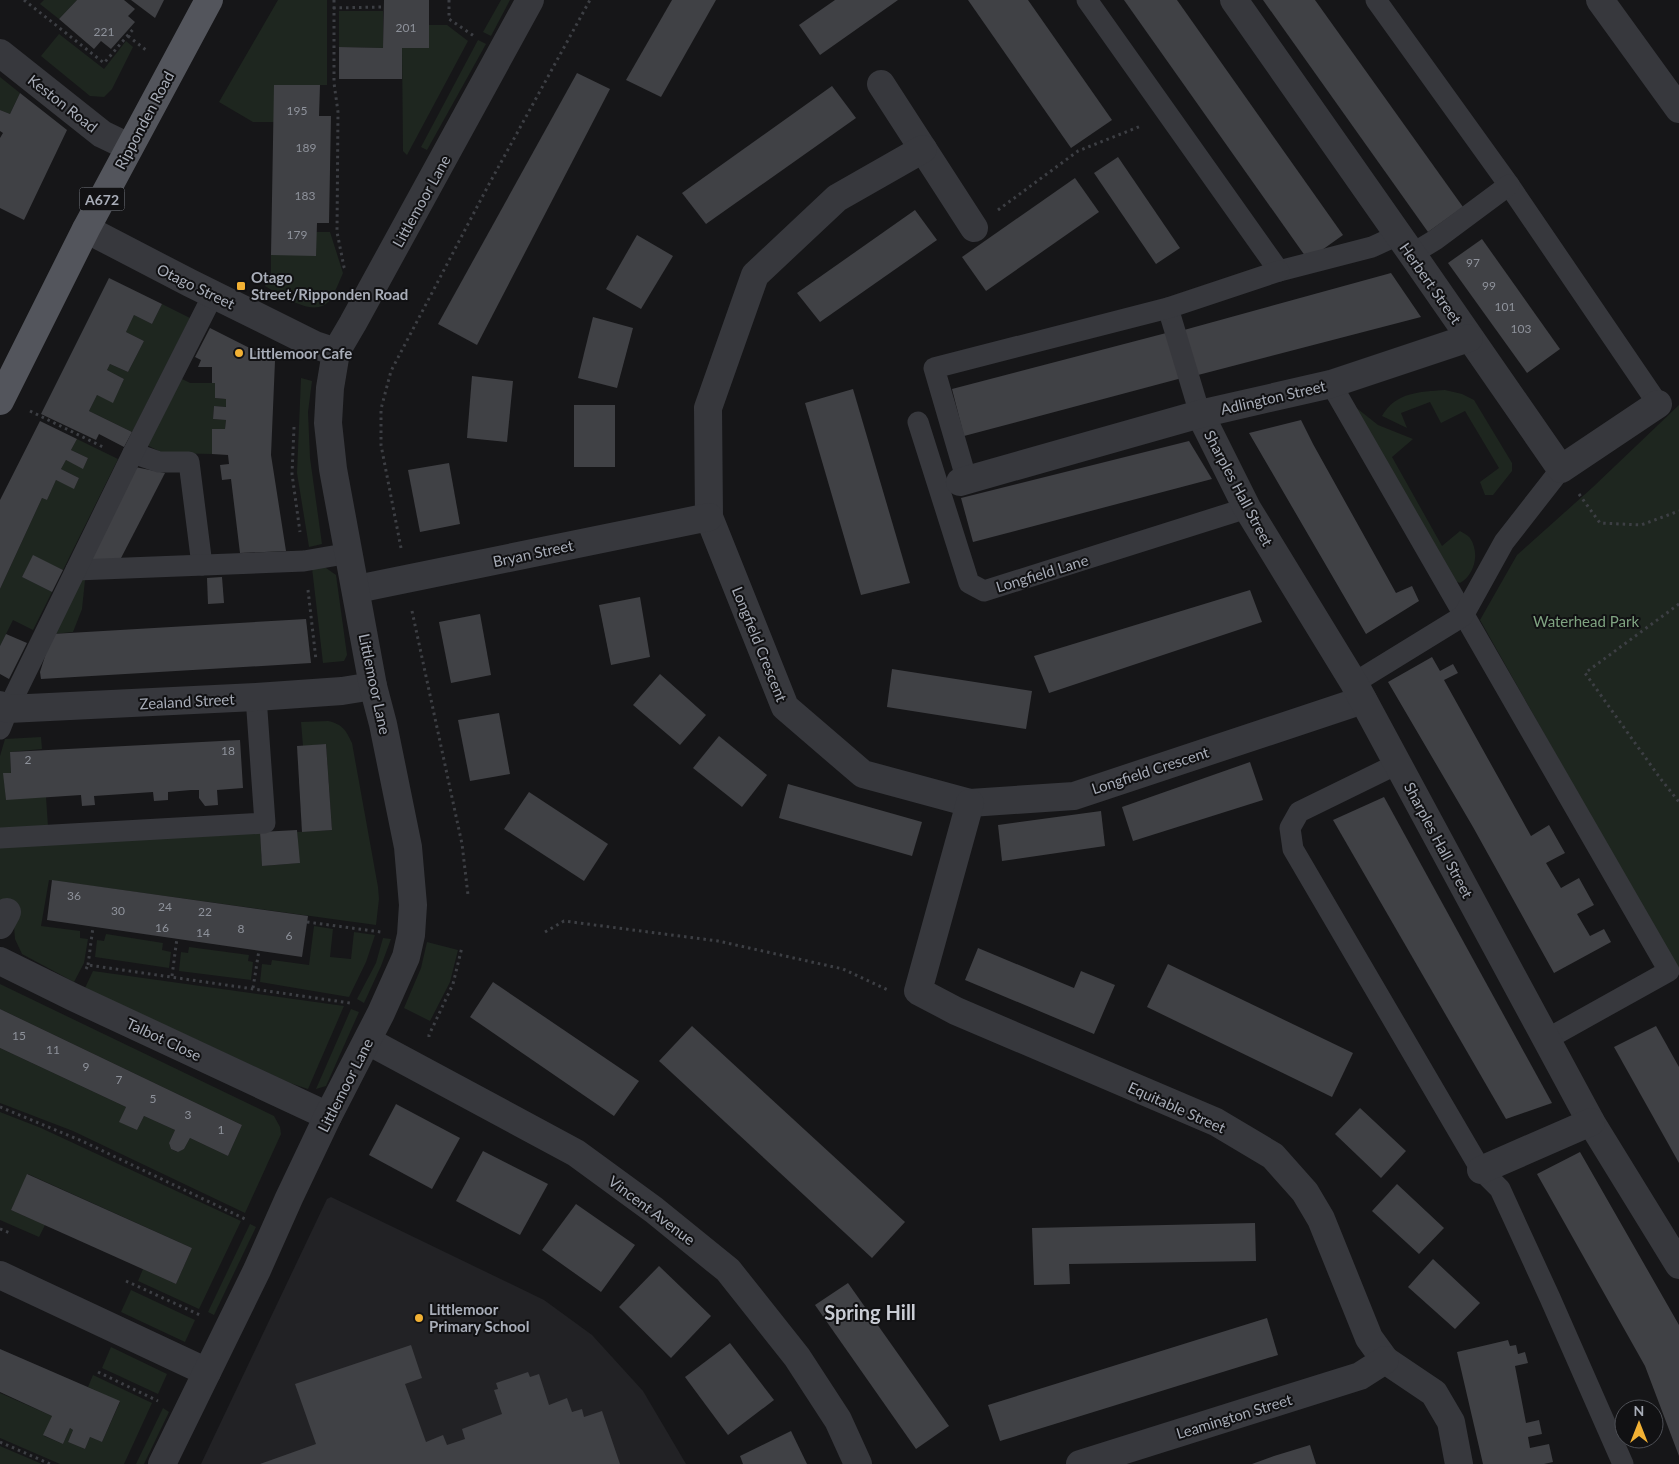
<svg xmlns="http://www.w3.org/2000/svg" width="1679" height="1464" font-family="Lato,sans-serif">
<rect width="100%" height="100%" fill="#161618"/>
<path fill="#222225" d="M331,1197L544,1300L592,1335L643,1391L686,1464H201L327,1199Z"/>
<g fill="#1e261f">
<path d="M44,0H77L59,19L40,4Z"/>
<path d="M278,0H327V85H275L274,122H253L219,102Z"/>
<path d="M501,0H510L491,36L483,32Z"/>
<path d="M339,11H383V48L339,47Z"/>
<path d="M429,25H447L468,41L407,155L403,151L402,48H429Z"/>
<path d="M59,34L104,69L126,41L133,47L112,89L104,97L90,96L41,56Z"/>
<path d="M478,40L486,44L427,150L421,147Z"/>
<path d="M0,77L20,93L10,114L0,110Z"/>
<path d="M317,232H330L343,273C339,282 335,293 329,301C314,319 279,294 265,286L271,274V255Z"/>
<path d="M162,304L190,318L132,432L89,411L97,395L113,402L124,379L107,370L110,364L128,372L144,341L126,332L134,315L152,324Z"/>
<path d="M301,378L312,381L308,412L310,458L322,544L309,547L297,473Z"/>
<path d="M182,379L190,383H215V398L226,399V407L214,406L213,419L226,420L225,429H212V454L163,453L147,445Z"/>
<path d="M1445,390L1462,394L1474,400L1512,463V471L1493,495H1485L1480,482L1499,468L1465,411L1441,423L1430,402L1401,413L1407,428L1382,416C1396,392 1419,392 1445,390Z"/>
<path d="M1679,405V973L1480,620L1517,555L1593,487Z"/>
<path d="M1354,406L1378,425L1413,439L1392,457L1442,546L1460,531C1463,533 1468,535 1470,538C1480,553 1475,574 1460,583L1452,580Z"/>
<path d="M77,439L118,459L63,570L33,556L22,577L52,592L33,630L13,620L0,646V589L42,498L47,500L56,480L74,488L79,478L61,469L66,460L83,468L88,458L71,450Z"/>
<path d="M312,568H326L336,575L347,655L344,661L323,663Z"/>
<path d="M79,580H85L82,609L73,632L52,634Z"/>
<path d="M328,721C342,724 346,730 352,743L378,887L379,899L376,925L49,880L41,926L80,931V938L88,939L84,963L74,982L22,954L15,939L14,926L21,910L4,902L0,908V845L260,832L262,866L299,863L297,832L332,830L326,744L303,746L301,722Z"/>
<path d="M41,737L42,749L10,752L11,773H4L6,799L46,797L48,826L0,828V756L5,739Z"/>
<path d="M314,926L333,929L330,957L351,959L354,932L375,935L366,962L349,997L260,982L262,964L271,965L272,960L309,965Z"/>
<path d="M106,934L163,943L162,950L171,952L169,968L95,957L97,940L104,941Z"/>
<path d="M383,938L391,939L381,966L364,1003L357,999L376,963Z"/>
<path d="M427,942L458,950L450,982L430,1021L404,1008L421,968Z"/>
<path d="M189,947L249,955L248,961L253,962L251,980L179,971L181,952L188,953Z"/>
<path d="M93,971L344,1006L308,1089L290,1083L85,988Z"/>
<path d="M0,984L274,1116L280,1127L281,1134L245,1213L73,1131L0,1103V1048L126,1107L120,1122L137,1130L144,1116L175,1130L169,1143L171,1149L177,1152L184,1149L190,1138L228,1156L242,1125L0,1009Z"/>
<path d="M351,1009L359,1012L326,1086L316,1089Z"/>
<path d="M0,1112L41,1128L241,1221L199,1309L138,1281L143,1269L176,1284L192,1248L28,1174L11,1210L45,1225L39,1237L0,1220Z"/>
<path d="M250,1224L256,1227L214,1315L208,1312Z"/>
<path d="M131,1290L195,1320L185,1342L121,1312Z"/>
<path d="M111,1347L167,1374L158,1394L102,1368Z"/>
<path d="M93,1375L152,1403L124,1464H60L0,1438V1393L52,1416L44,1436L63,1444L70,1428L73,1430L68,1442L85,1449L90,1437L102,1442L120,1402L88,1387Z"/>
<path d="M163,1408L169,1412L144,1464H136Z"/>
<path d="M0,1446L42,1464H0Z"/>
</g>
<g fill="#404145">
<path d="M77,0H124L135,9L128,16L135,22L111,49L101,41L94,49L59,19Z"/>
<path d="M131,0H164L155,18Z"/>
<path d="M384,0H429V48H402V79H339V47L383,48Z"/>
<path d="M672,0H716L661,97L626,80Z"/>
<path d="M835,0H898L820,55L799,25Z"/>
<path d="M968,0H1028L1112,120L1071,148Z"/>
<path d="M1124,0H1177L1343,235L1308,260Z"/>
<path d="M1263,0H1315L1463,207L1428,232Z"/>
<path d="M577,73L610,89L477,345L438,324Z"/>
<path d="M274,85H320L319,116H331L329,223H317L316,256L271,255Z"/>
<path d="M832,86L856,118L706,224L682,193Z"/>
<path d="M20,93L67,130L24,220L0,208V138L3,133L0,131V110L10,114Z"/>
<path d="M1118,157L1180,248L1156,264L1094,173Z"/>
<path d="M1075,178L1099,212L986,291L962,257Z"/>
<path d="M915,210L937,240L820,322L797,293Z"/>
<path d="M637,235L673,256L641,309L606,289Z"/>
<path d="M1482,239L1560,349L1527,373L1448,263Z"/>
<path d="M1391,273L1421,317L1198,375L1184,330Z"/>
<path d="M109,278L162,304L152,324L134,315L126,332L144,341L128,372L110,364L107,370L124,379L113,403L97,395L89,411L132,432L124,447L99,434L96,440L41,414Z"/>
<path d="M593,317L633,328L617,388L578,378Z"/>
<path d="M210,328L275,361L271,455L286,551L240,553L231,479L222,480L220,465L229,464L228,455L212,454V429H225L226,420L213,419L214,406L226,407V399L215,398V383H212V367H198L201,360L195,357Z"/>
<path d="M1170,332L1182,378L964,436L952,389Z"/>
<path d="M472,376L513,381L507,442L467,438Z"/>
<path d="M853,389L910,583L861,595L805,403Z"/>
<rect x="574" y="405" width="41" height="62"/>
<path d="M1301,420L1313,444L1396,593L1412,586L1419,601L1366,634L1249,433Z"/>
<path d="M40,421L77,439L71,450L88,458L83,469L66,460L61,469L79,478L74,489L56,480L47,500L42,498L0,589V500Z"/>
<path d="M1189,441L1212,479L973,542L961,498Z"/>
<path d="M449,463L460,524L420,532L408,470Z"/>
<path d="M135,467L165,473L120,560L90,561Z"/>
<path d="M33,555L63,570L52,592L22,577Z"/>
<path d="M222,577L224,603L208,604L207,578Z"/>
<path d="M1250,590L1262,622L1049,693L1034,656Z"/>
<path d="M640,597L650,657L611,665L599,605Z"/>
<path d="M480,614L491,675L451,683L439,622Z"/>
<path d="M306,619L311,663L41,679L40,672L52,634Z"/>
<path d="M6,634L27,643L9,679L0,674V646Z"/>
<path d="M1432,657L1440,671L1453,664L1458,673L1444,680L1531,836L1549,825L1565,853L1546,863L1561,888L1579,878L1594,905L1577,914L1590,936L1604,929L1611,942L1554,973L1473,827L1388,682Z"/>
<path d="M892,669L1032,691L1026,729L887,707Z"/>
<path d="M660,674L706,715L680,745L633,705Z"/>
<path d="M499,713L510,774L470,781L458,720Z"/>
<path d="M719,736L767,775L742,807L693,768Z"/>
<path d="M240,740L243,788L217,790L218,805L205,806L199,798V790H191L168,792V800L154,801L153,792L94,796L95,805L82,806L81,795L6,800L3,773H11L10,752Z"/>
<path d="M326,744L332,830L302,832L297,746Z"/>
<path d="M1250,762L1263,800L1133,841L1122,807Z"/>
<path d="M788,784L922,822L912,856L779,818Z"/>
<path d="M529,792L608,844L584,881L504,829Z"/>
<path d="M1384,797L1552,1103L1506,1119L1333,820Z"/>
<path d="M1101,811L1105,846L1002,861L998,825Z"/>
<path d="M297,830L300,863L262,866L260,832Z"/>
<path d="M52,880L308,916L302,957L47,920Z"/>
<path d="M978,948L1074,988L1081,971L1115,985L1094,1034L965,980Z"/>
<path d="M1168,964L1353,1053L1332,1097L1147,1007Z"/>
<path d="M493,982L639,1081L614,1116L470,1017Z"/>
<path d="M0,1009L242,1125L228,1156L190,1138L184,1149L178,1152L171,1149L169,1143L175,1130L144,1116L137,1130L119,1122L126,1107L0,1048Z"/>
<path d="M692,1026L905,1222L872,1258L659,1061Z"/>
<path d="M1656,1026L1679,1067V1163L1614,1047Z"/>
<path d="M396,1104L460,1138L432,1189L369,1155Z"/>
<path d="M1360,1108L1406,1151L1381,1178L1335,1134Z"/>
<path d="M483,1151L548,1184L520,1235L456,1201Z"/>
<path d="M1580,1152L1679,1325V1456L1645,1366L1537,1174Z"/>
<path d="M27,1174L192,1248L176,1284L11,1210Z"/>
<path d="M1397,1184L1444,1228L1419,1254L1372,1211Z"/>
<path d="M576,1204L635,1245L601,1292L542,1250Z"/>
<path d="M1255,1223L1256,1261L1069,1264L1070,1284L1034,1285L1032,1228Z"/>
<path d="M1433,1259L1480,1303L1455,1329L1408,1287Z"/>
<path d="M659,1266L711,1316L671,1358L619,1307Z"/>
<path d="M848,1283L949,1426L916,1449L815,1305Z"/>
<path d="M1267,1318L1278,1355L1000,1441L988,1405Z"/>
<path d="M1508,1340L1510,1346L1516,1345L1518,1354L1525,1352L1528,1363L1515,1366L1526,1423L1539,1420L1542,1434L1528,1437L1530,1448L1549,1444L1553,1462L1544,1464H1483L1457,1352Z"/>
<path d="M730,1343L774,1400L728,1435L685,1377Z"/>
<path d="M411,1345L422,1378L405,1384L426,1442L443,1435L447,1445L465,1439L462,1429L502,1414L494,1390L498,1389L496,1383L528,1372L530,1377L539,1374L549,1405L567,1398L572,1412L582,1409L584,1417L602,1411L620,1464H260L316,1444L295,1384Z"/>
<path d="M0,1349L120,1401L102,1442L90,1437L85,1449L68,1442L73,1430L70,1428L63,1444L43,1435L52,1416L0,1392Z"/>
<path d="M791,1431L807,1464H743L740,1456Z"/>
<path d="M1310,1445L1316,1464H1252L1274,1456Z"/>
</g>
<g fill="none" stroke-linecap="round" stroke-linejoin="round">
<g stroke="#3d3f44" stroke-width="3" stroke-dasharray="2.5 4" stroke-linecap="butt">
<path d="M24,0L104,63L135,27"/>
<path d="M334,0V83L338,112L337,232L344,267L346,271"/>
<path d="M449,0V19L474,36"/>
<path d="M333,8L384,7"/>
<path d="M128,36L146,50"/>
<path d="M998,210L1078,151L1141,126"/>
<path d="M30,411L103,447"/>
<path d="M294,427L292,474L300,532"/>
<path d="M1579,494L1600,523L1641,525L1679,511"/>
<path d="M401,548L381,445V409L391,371L488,186L590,0"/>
<path d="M308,590L316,660"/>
<path d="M1679,604L1585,673L1660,778L1679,802"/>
<path d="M412,611L462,844L468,895"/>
<path d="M307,922L381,932"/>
<path d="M545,932L564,921L718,941L843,969L888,990"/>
<path d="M88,965L93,927"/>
<path d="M86,969L88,965L350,1003"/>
<path d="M172,976L177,938"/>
<path d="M253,988L259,950"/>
<path d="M429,1037V1035L453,984L462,947"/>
<path d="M0,1107L82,1141L245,1219"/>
<path d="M0,1229L10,1233"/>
<path d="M126,1281L200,1315"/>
<path d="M98,1372L158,1401"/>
<path d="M0,1442L50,1464"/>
</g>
<g stroke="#37383d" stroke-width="21">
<path d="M1087,0L1279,271L1372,247L1398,235"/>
<path d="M1376,0L1509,185L1658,404"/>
<path d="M1412,254L1435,240L1509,185"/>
<path d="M1168,308L1200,414"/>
<path d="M1331,384L1669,971L1547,1039"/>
<path d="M918,422L969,583L984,591L1247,508"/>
<path d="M133,453L159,462H189L202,565"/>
<path d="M967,481L934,368L1168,308L1279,271"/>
<path d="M76,570L304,561L350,553"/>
<path d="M1354,683L1463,616L1504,542L1561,469"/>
<path d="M0,729L8,709L133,453L213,295"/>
<path d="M1397,764L1299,812L1290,828L1293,849L1481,1170L1500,1189L1550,1298L1623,1464"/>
<path d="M0,838L265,823L256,697"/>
</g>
<g stroke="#37383d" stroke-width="28">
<path d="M1234,0L1412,254L1561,469L1658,404"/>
<path d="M1600,0L1679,109"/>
<path d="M0,53L102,134L129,147"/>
<path d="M881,84L974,228"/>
<path d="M923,149L837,198L755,275L708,408L709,517L785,707L863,774L970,803L1074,796L1363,700"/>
<path d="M86,229L190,283L315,345L336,352"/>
<path d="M1200,414L1247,508L1354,683L1591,1122L1679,1265"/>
<path d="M960,482L1200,414L1331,384L1469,338"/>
<path d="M357,589L709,517"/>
<path d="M0,705L8,709L256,697L342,691L373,686"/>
<path d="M970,803L918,991L956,1011L1216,1122L1273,1156L1305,1192L1321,1219L1369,1338L1385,1360L1434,1393L1451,1422L1459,1464"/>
<path d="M0,925L7,912"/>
<path d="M0,961L73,997L328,1116"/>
<path d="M368,1041L576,1153L654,1210L728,1270L797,1357L838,1420L858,1464"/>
<path d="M1481,1170L1591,1122"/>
<path d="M0,1275L207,1372"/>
<path d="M162,1464L257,1270L289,1198L328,1116L381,1013L406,957L411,935L413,905L408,847L383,724L373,686L333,469L328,423L330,388L336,352L353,323L530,0"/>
<path d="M1080,1464L1360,1376L1385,1360"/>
</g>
<path stroke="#53555c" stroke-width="28" d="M0,401L86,229L209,0"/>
</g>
<g fill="#f2b134" stroke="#111113" stroke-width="2">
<rect x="236" y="281" width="10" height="10" rx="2.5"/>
<circle cx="239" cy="353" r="5"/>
<circle cx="419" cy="1318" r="5"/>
</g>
<g text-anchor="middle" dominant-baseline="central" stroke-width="4" stroke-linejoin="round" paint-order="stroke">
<g font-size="12" fill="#8e929b">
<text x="406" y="27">201</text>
<text x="104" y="31">221</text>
<text x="297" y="110">195</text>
<text x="306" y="147">189</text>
<text x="305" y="195">183</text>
<text x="297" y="234">179</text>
<text x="1473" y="262">97</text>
<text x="1489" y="285">99</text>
<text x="1505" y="306">101</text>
<text x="1521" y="328">103</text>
<text x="228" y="750">18</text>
<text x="28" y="759">2</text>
<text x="74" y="895">36</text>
<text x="165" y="906">24</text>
<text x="118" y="910">30</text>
<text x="205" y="911">22</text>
<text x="162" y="927">16</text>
<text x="241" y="928">8</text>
<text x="203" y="932">14</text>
<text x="289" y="935">6</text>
<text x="19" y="1035">15</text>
<text x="53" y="1049">11</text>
<text x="86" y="1066">9</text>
<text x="119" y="1079">7</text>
<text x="153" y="1098">5</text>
<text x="188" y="1114">3</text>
<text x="221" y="1129">1</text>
</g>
<rect fill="#111113" stroke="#7b7e86" stroke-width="1" x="79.5" y="187.5" width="45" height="23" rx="4"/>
<g font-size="14" font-weight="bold" fill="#a8adb8">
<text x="102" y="199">A672</text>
</g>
<g font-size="15" fill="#a8adb8" stroke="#111113">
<text transform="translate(63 103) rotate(38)">Keston Road</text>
<text transform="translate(144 120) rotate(-62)">Ripponden Road</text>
<text transform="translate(421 201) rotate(-61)">Littlemoor Lane</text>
<text transform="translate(1431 283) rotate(55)">Herbert Street</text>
<text transform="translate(196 286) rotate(26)">Otago Street</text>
<text transform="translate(1273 397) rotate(-13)">Adlington Street</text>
<text transform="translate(1239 488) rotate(62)">Sharples Hall Street</text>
<text transform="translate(533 553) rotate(-12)">Bryan Street</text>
<text transform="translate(1042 573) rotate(-17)">Longfield Lane</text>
<text transform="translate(760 644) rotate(68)">Longfield Crescent</text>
<text transform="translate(375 684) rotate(78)">Littlemoor Lane</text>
<text transform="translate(187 701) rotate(-3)">Zealand Street</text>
<text transform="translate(1150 770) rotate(-18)">Longfield Crescent</text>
<text transform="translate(1439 840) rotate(62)">Sharples Hall Street</text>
<text transform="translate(164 1039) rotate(25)">Talbot Close</text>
<text transform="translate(345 1085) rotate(-63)">Littlemoor Lane</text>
<text transform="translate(1177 1107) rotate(24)">Equitable Street</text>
<text transform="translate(652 1210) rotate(37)">Vincent Avenue</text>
<text transform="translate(1234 1416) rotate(-17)">Leamington Street</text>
</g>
<g font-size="15" font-weight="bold" fill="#a8adb8" stroke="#111113" text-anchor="start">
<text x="251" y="277">Otago<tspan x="251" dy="17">Street/Ripponden Road</tspan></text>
<text x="249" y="353">Littlemoor Cafe</text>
<text x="429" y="1309">Littlemoor<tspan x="429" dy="17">Primary School</tspan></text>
</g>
<g font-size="15" fill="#7fa381" stroke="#111113">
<text x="1586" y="621">Waterhead Park</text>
</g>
<g font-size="20" font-weight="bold" fill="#c9ccd4" stroke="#111113">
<text x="870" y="1312">Spring Hill</text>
</g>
</g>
<g transform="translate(1639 1424)"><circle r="24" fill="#111113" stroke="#4d4f55"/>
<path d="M0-4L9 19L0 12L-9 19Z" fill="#f2b134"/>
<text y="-8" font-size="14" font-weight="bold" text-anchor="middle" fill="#a8adb8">N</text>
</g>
</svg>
